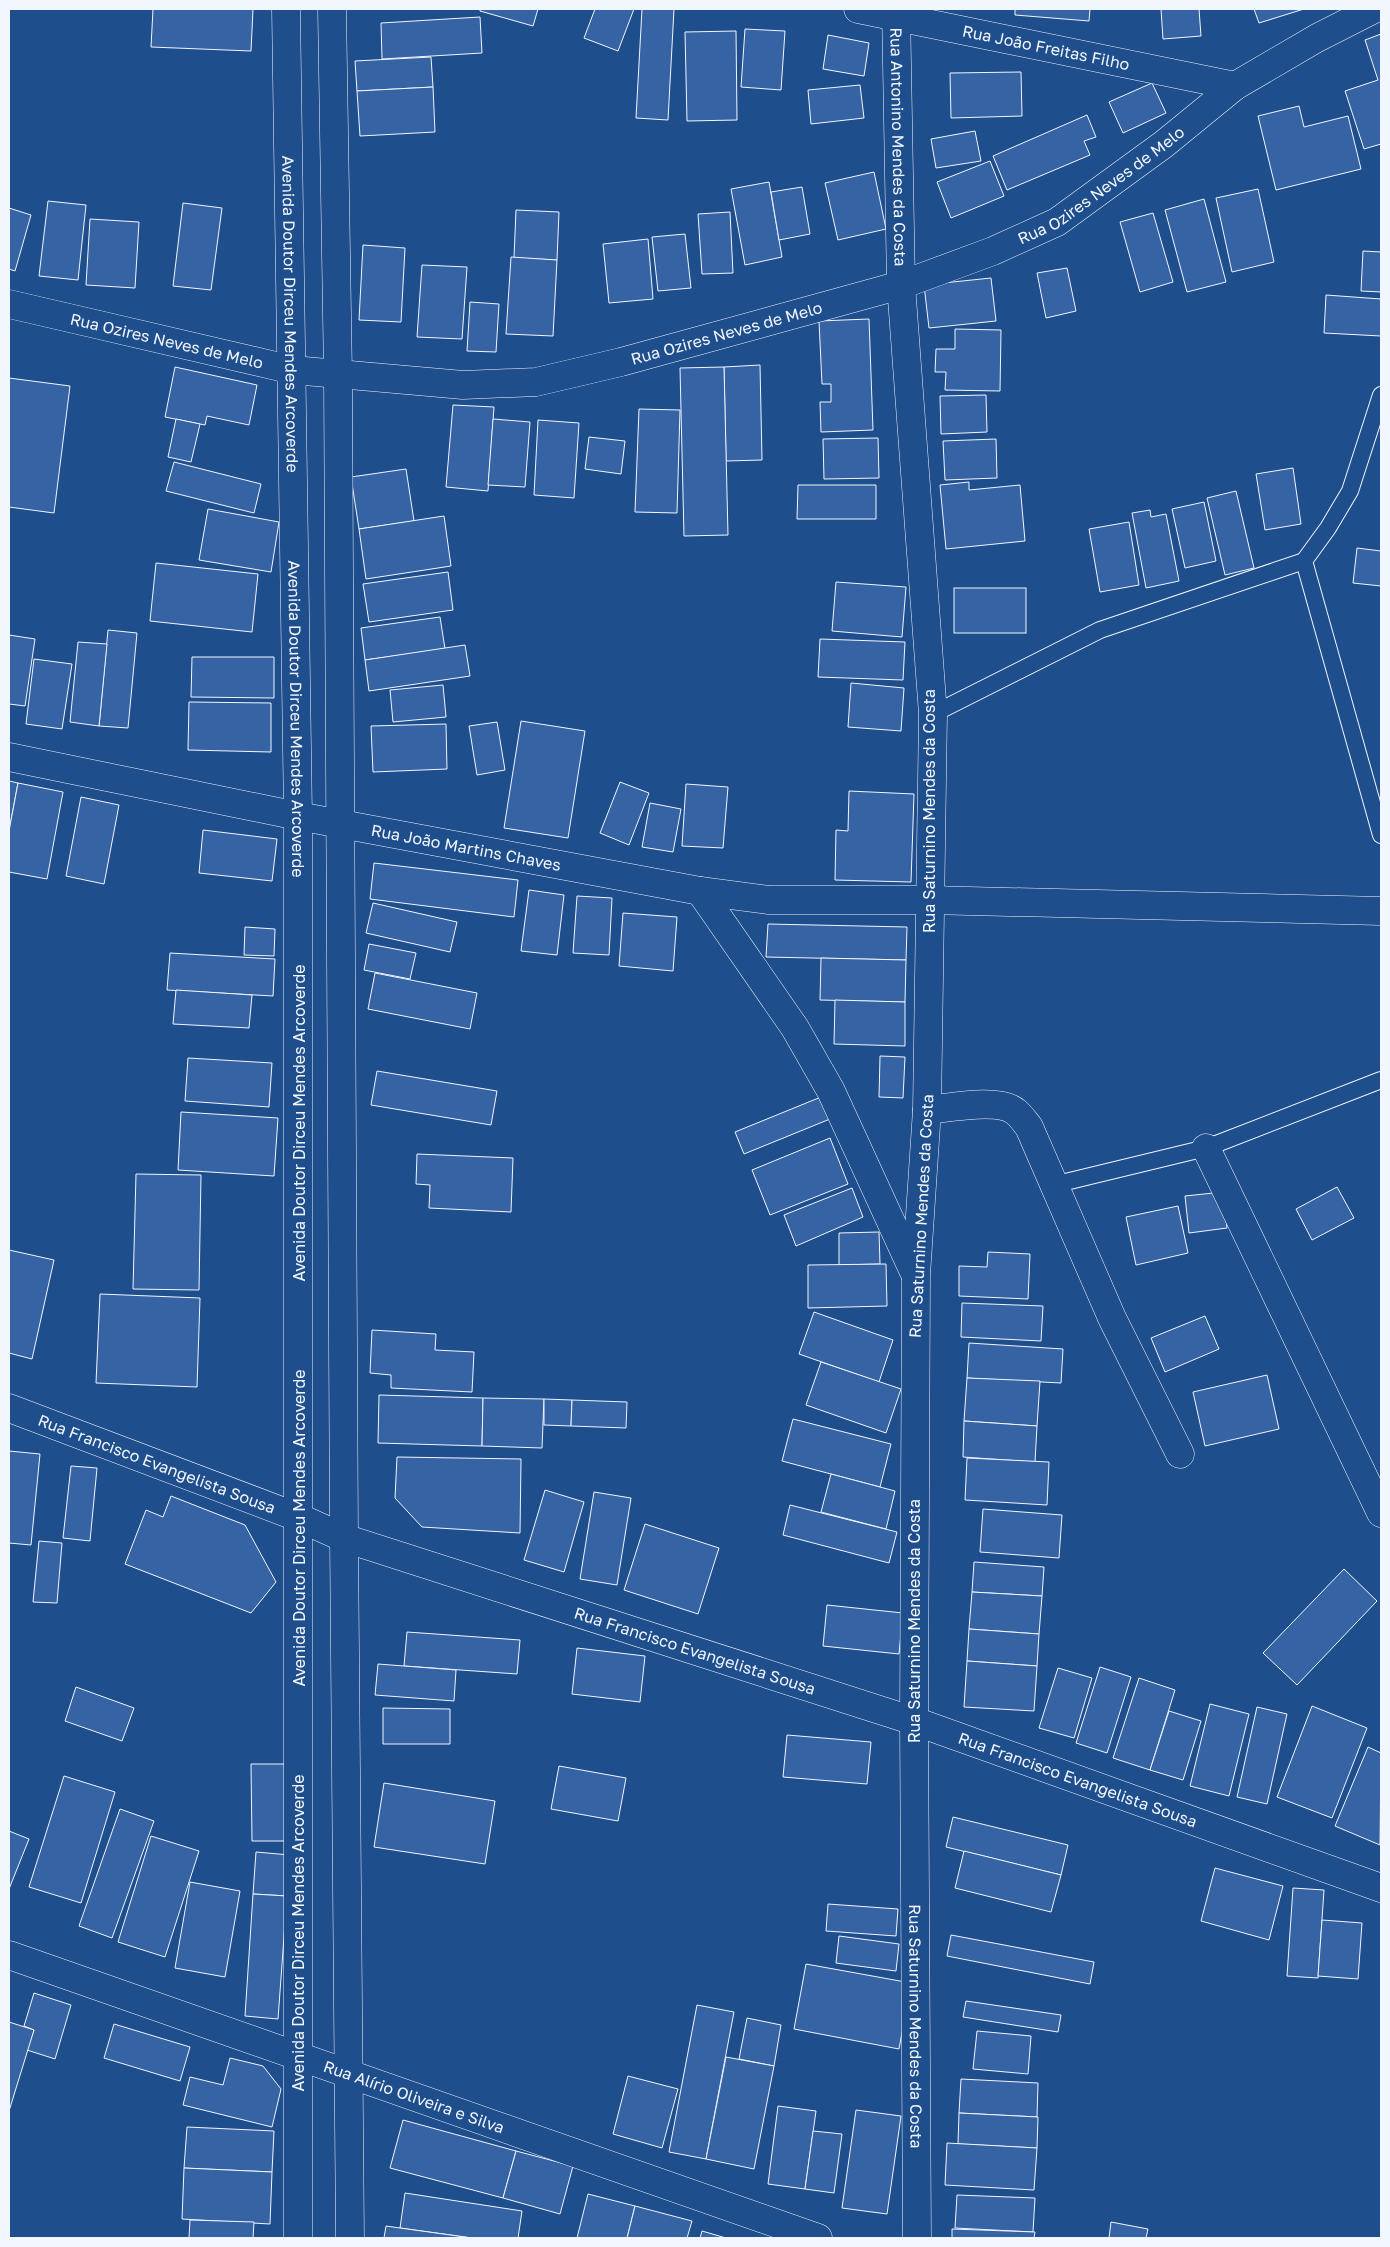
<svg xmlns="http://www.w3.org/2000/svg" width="1390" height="2247" font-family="'Golos Text',sans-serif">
<rect width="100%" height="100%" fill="#1f4e8c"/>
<g fill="#3563a3" stroke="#f2f6ff">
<path d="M153,9H253L251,51L151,47Z"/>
<path d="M480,9H538L533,26L480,11Z"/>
<path d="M595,9H634L618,51L584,38Z"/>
<path d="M642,9H674L668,120L636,118Z"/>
<path d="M1015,9H1090L1089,21L1015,15Z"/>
<path d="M1161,9H1199L1201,36L1163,39Z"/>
<path d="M1254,9H1304L1259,23Z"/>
<path d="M480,17L482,53L382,59L381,23Z"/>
<path d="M745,29L785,31L781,90L741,87Z"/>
<path d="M736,31L737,120L687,121L685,32Z"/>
<path d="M1381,34V144L1364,149L1345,91L1378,80L1365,40Z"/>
<path d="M828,35L869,43L864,76L823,69Z"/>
<path d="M431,57L433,87L357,91L355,61Z"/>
<path d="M1021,72L1022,116L951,118L950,73Z"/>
<path d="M1152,83L1166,113L1123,133L1109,102Z"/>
<path d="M860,85L864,118L811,124L808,90Z"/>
<path d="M433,87L435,132L360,136L357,91Z"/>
<path d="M1299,106L1304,127L1348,116L1361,169L1276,190L1258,116Z"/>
<path d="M1087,115L1096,137L1084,141L1090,155L1007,190L993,156Z"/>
<path d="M975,131L981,161L936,168L931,139Z"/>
<path d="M990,161L1004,196L951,218L937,182Z"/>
<path d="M874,172L886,229L838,240L825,183Z"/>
<path d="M769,182L782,257L745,265L731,189Z"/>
<path d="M802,187L810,234L779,240L771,192Z"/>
<path d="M1258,189L1274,262L1232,272L1216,198Z"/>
<path d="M1204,199L1226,282L1187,292L1165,210Z"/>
<path d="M48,201L86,205L78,280L39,276Z"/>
<path d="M183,203L222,208L211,290L173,286Z"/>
<path d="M9,208L31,215L15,271L9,269Z"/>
<path d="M516,210L559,212L557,260L514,258Z"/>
<path d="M730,212L733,273L702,274L698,214Z"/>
<path d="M1153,213L1173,282L1140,292L1120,222Z"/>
<path d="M90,219L139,222L135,288L86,285Z"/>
<path d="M685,234L691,288L658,291L652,237Z"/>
<path d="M648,239L653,299L609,303L603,244Z"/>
<path d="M363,245L405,248L401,322L359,320Z"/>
<path d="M1363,251L1381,252V292L1361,291Z"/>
<path d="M511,257L557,260L553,336L506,334Z"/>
<path d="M422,265L467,267L462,339L417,337Z"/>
<path d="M1067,268L1076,311L1046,318L1037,273Z"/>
<path d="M991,278L996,321L929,328L924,285Z"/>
<path d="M1326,295L1381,299V336L1324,333Z"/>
<path d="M470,302L499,304L496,352L467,351Z"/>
<path d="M869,319L873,430L821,432L820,402H831V384H822L819,321Z"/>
<path d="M955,329L1001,330L1000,391L945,390L946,372H935L936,349H955Z"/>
<path d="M760,365L762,460L726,461L724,367Z"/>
<path d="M175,367L257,385L249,425L207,416L205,425L165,417Z"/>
<path d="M724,367L728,535L684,536L680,368Z"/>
<path d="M9,378L70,386L54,513L9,507Z"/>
<path d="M986,395L987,432L941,434L940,396Z"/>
<path d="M453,405L494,407L488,491L446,487Z"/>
<path d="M639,409L680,410L677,513L635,512Z"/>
<path d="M176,419L200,424L191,462L168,457Z"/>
<path d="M493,419L530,422L525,487L488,485Z"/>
<path d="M538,420L579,423L574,498L534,495Z"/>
<path d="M589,437L625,441L621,474L585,469Z"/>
<path d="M878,438L879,478L824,479L823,439Z"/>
<path d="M996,439L997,478L945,480L943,441Z"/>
<path d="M174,462L261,484L254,513L166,491Z"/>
<path d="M1293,468L1301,524L1265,530L1256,474Z"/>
<path d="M406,469L414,521L359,529L351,477Z"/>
<path d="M969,482V490L1020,485L1025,541L946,549L940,485Z"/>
<path d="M798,485H876V519H797Z"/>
<path d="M1236,491L1254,568L1225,575L1207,498Z"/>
<path d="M1204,502L1216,561L1185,568L1172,509Z"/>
<path d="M208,509L279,522L271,572L199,560Z"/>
<path d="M1150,510L1151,517L1166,514L1179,581L1146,588L1132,513Z"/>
<path d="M444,516L451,566L366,579L359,529Z"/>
<path d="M1129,522L1139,585L1100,592L1089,529Z"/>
<path d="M1357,548L1381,551V586L1353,583Z"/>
<path d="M156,563L258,574L252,632L150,621Z"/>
<path d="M448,572L453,610L369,622L363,584Z"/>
<path d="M836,582L906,587L902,637L832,631Z"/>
<rect x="954" y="588" width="72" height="45"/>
<path d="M440,617L445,649L365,660L361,628Z"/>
<path d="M108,630L137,633L128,728L99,726Z"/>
<path d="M9,635L35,639L25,706L9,704Z"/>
<path d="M820,639L905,642L903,680L818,677Z"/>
<path d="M78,642L107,644L99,726L70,722Z"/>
<path d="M465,645L470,676L369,691L365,660Z"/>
<path d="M192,657H274V698L191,697Z"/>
<path d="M34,659L72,664L62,729L26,724Z"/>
<path d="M851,683L904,688L901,731L848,727Z"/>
<path d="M443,685L446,717L393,722L390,690Z"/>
<path d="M189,702L271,703V752L188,750Z"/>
<path d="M521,721L585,731L568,838L504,828Z"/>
<path d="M497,722L505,770L477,775L469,726Z"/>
<path d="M446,724L447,769L373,772L371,726Z"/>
<path d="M9,781L18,783L9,831Z"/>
<path d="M620,782L649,793L629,845L600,833Z"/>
<path d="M18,783L63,792L47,879L9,872V831Z"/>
<path d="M686,784L728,787L723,848L682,846Z"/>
<path d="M849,791L914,794L911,882L835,880L836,830L848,831Z"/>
<path d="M81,797L119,805L104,884L66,876Z"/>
<path d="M650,803L681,809L673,852L642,847Z"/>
<path d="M203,830L277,839L272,881L199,873Z"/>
<path d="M374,863L518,880L514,917L370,899Z"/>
<path d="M529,890L564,895L557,955L521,951Z"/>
<path d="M577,896L612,898L609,955L573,953Z"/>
<path d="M373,903L457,922L450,952L366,933Z"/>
<path d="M623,913L677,917L673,971L619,966Z"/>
<path d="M768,924L907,927L906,960L766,957Z"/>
<path d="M245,927L275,929L274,956L244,955Z"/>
<path d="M369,944L416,953L410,979L364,970Z"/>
<path d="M170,953L275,959L273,996L167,990Z"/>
<path d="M821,958L906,960L905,1002L820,1000Z"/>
<path d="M375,973L477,993L470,1029L368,1009Z"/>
<path d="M176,990L252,995L249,1028L173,1024Z"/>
<path d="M835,1000L905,1002V1046L834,1044Z"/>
<path d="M880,1056L905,1057L903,1098L879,1097Z"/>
<path d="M188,1058L272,1063L269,1107L185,1101Z"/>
<path d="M377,1071L497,1091L491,1125L371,1105Z"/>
<path d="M821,1097L830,1119L744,1154L735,1132Z"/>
<path d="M181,1112L278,1118L274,1176L178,1170Z"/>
<path d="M830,1138L848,1184L770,1215L752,1170Z"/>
<path d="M417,1154L513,1158L511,1212L429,1208L430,1185L416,1184Z"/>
<path d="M136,1174L201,1175L199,1290L133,1289Z"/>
<path d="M1337,1187L1354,1218L1312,1240L1296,1209Z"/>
<path d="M852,1188L863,1217L796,1246L784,1215Z"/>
<path d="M1223,1192L1227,1228L1189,1233L1185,1196Z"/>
<path d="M1178,1206L1188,1253L1136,1265L1126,1217Z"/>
<path d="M879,1232L880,1264L839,1265V1233Z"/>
<path d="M9,1250L54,1260L32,1359L9,1353Z"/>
<path d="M988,1252L1030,1254L1028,1299L959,1296V1266L987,1267Z"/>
<path d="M886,1264L887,1306L808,1308V1265Z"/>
<path d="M100,1294L200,1298L197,1387L96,1383Z"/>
<path d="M962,1303L1043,1306L1041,1341L961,1337Z"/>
<path d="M814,1312L893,1340L879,1382L799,1354Z"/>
<path d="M1205,1316L1219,1349L1165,1372L1151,1338Z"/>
<path d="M372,1330L436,1334L435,1350L474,1352L472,1392L391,1388V1375L370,1373Z"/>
<path d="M969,1343L1063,1349L1061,1383L967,1378Z"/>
<path d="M821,1362L901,1389L886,1433L806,1405Z"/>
<path d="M1267,1375L1279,1429L1205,1446L1193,1392Z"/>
<path d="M967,1378L1040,1381L1037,1426L964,1421Z"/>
<path d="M379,1395L483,1398L482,1446L378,1443Z"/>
<path d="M483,1398L544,1399L542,1448L482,1446Z"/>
<path d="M544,1399L572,1400L571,1426L544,1425Z"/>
<path d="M572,1400L627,1402L626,1428L571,1426Z"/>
<path d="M793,1419L891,1444L880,1487L782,1461Z"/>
<path d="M964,1421L1037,1426L1035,1462L963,1457Z"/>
<path d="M9,1451L40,1454L31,1545L9,1543Z"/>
<path d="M397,1457L521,1459L520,1533L422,1527L395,1498Z"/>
<path d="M967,1458L1049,1462L1047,1505L965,1500Z"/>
<path d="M71,1466L97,1468L90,1541L63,1538Z"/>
<path d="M831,1474L895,1491L886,1529L821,1512Z"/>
<path d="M545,1490L584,1502L564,1572L524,1560Z"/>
<path d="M594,1492L631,1498L617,1585L580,1579Z"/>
<path d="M171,1496L245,1525L276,1582L251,1613L125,1564L146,1510L163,1517Z"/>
<path d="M790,1505L897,1532L889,1563L783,1535Z"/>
<path d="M983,1509L1062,1515L1059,1558L980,1552Z"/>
<path d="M645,1524L719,1548L698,1614L624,1590Z"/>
<path d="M39,1541L62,1543L57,1603L33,1602Z"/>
<path d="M974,1562L1044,1567L1042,1596L972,1592Z"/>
<path d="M1344,1569L1377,1601L1297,1685L1263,1653Z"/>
<path d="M972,1592L1042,1596L1039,1634L969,1629Z"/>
<path d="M827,1605L903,1613L899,1654L823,1646Z"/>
<path d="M969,1629L1039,1634L1037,1666L967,1661Z"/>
<path d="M407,1632L520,1640L517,1674L404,1666Z"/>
<path d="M577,1648L645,1656L640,1702L572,1694Z"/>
<path d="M967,1661L1037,1666L1034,1711L964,1707Z"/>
<path d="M378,1664L456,1670L454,1701L375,1695Z"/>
<path d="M1100,1667L1131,1677L1107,1753L1076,1743Z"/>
<path d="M1058,1668L1092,1678L1074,1738L1039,1728Z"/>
<path d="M1139,1678L1175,1690L1150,1770L1113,1758Z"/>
<path d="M76,1687L134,1708L122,1741L65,1721Z"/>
<path d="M1210,1704L1249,1714L1229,1796L1190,1786Z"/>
<path d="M1312,1706L1367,1728L1332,1818L1277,1797Z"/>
<path d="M1257,1707L1287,1714L1267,1804L1237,1797Z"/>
<path d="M383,1708L450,1709V1744H383Z"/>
<path d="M1169,1711L1201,1721L1183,1780L1150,1770Z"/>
<path d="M787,1735L871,1742L867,1784L783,1777Z"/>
<path d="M1368,1747L1381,1753L1380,1845L1335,1826Z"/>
<path d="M251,1764H285V1841H252Z"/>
<path d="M559,1766L626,1778L618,1821L551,1809Z"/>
<path d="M64,1776L115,1792L81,1903L29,1887Z"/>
<path d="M384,1783L495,1801L485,1864L374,1847Z"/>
<path d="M120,1809L154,1821L112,1938L79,1926Z"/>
<path d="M953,1817L1068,1845L1061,1875L946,1847Z"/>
<path d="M9,1831L29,1839L9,1889Z"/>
<path d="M151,1836L199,1851L165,1957L118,1942Z"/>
<path d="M964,1851L1061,1875L1051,1912L955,1888Z"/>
<path d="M256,1852L290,1855L287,1896L253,1894Z"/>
<path d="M1215,1868L1283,1886L1269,1940L1201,1921Z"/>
<path d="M190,1882L240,1891L225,1977L175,1968Z"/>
<path d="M1293,1888L1324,1890L1318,1978L1287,1976Z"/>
<path d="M253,1894L287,1896L278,2019L245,2016Z"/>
<path d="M828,1904L898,1909L896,1936L826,1931Z"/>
<path d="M1322,1920L1362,1923L1358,1979L1318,1976Z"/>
<path d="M951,1935L1094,1962L1090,1984L947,1956Z"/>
<path d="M839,1936L899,1944L896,1971L836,1963Z"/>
<path d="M806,1964L911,1983L899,2049L794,2029Z"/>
<path d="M34,1993L71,2005L55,2059L27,2050L34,2030L24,2026Z"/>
<path d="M966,2001L1061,2015L1058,2032L963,2017Z"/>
<path d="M697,2005L734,2012L706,2159L669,2152Z"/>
<path d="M747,2018L781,2025L774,2066L739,2059Z"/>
<path d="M9,2022L34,2030L9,2111Z"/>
<path d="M114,2024L190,2047L180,2081L104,2058Z"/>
<path d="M977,2031L1031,2036L1028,2074L973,2069Z"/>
<path d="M726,2057L774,2066L754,2169L706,2159Z"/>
<path d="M230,2058L263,2066L281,2089L272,2127L183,2105L190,2077L223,2085Z"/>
<path d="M628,2076L678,2089L662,2148L613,2134Z"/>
<path d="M961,2079L1038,2083L1037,2117L959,2113Z"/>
<path d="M778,2106L816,2111L805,2189L768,2184Z"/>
<path d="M856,2110L901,2116L887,2214L842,2208Z"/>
<path d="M959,2113L1038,2117L1037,2148L958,2144Z"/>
<path d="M403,2120L516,2151L503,2198L390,2168Z"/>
<path d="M187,2127L274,2131L272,2172L184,2168Z"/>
<path d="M813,2131L842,2134L834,2193L805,2189Z"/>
<path d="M947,2143L1037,2148L1034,2190L945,2185Z"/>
<path d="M516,2151L573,2166L560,2214L503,2198Z"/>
<path d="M184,2168L272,2172L270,2224L182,2219Z"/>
<path d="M405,2193L522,2211L518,2238H472L400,2228Z"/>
<path d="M588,2194L635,2206L627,2238H577Z"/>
<path d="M957,2195L1035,2198L1033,2232L955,2228Z"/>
<path d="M635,2206L692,2221L687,2238H627Z"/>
<path d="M190,2220L254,2222L253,2238H189Z"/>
<path d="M1111,2222L1148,2229L1146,2238H1109Z"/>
<path d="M386,2226L400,2228L472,2238H384Z"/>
<path d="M952,2229L1035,2232L1034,2238H952Z"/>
<path d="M702,2231L726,2238H700Z"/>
</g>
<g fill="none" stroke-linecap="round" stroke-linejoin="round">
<g stroke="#f2f6ff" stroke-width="18">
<g id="service">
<path d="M1304,561L1381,835"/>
<path d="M933,714L1100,630L1304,561L1328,528L1350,491L1381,395"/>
<path d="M1053,1185L1206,1148L1381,1080"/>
</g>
</g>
<g stroke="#f2f6ff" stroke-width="29">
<g id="minor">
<path id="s1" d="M286,9L298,816V2238"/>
<path d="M332,9L338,376L344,1538L350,2238"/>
<path id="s2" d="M858,9L1235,86"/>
<path id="s3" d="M896,9L901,285L933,714L927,1110L916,1275L914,1721L917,2238"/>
<path id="s4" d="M9,304L293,370L463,385L536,382L621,362L901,285L993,251L1057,222L1164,144L1235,86L1317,38L1374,9"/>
<path id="s5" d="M9,757L298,816L700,891L769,900H929L1381,911"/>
<path d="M700,891L795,1028L831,1091L914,1272"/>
<path d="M927,1110C949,1108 999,1097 1016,1112C1021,1116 1025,1122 1029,1127L1112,1318L1180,1454"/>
<path d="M1206,1148L1381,1513"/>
<path id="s6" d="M9,1408L300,1518L344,1538L914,1721L1381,1888"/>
<path id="s7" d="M9,1955L818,2238"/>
</g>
</g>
<use href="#service" stroke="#1f4e8c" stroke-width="16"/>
<use href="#minor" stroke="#1f4e8c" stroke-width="28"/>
</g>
<g text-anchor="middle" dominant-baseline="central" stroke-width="4" stroke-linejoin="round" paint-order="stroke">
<g font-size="16" fill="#f2f6ff" stroke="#1f4e8c">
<text stroke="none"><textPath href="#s2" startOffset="192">Rua João Freitas Filho</textPath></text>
<text stroke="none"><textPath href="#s3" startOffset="138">Rua Antonino Mendes da Costa</textPath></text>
<text stroke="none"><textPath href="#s4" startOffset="1138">Rua Ozires Neves de Melo</textPath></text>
<text stroke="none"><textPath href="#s1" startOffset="305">Avenida Doutor Dirceu Mendes Arcoverde</textPath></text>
<text stroke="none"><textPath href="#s4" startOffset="732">Rua Ozires Neves de Melo</textPath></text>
<text stroke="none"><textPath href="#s4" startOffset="162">Rua Ozires Neves de Melo</textPath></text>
<text stroke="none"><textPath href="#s1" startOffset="710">Avenida Doutor Dirceu Mendes Arcoverde</textPath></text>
<text transform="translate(929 811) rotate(-90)">Rua Saturnino Mendes da Costa</text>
<text stroke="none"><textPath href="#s5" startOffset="466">Rua João Martins Chaves</textPath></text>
<text transform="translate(299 1123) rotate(-90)">Avenida Doutor Dirceu Mendes Arcoverde</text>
<text transform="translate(921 1216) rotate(-87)">Rua Saturnino Mendes da Costa</text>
<text stroke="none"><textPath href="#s6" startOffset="158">Rua Francisco Evangelista Sousa</textPath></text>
<text transform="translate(299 1528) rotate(-90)">Avenida Doutor Dirceu Mendes Arcoverde</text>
<text transform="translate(914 1621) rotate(-90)">Rua Saturnino Mendes da Costa</text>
<text stroke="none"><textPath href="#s6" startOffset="728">Rua Francisco Evangelista Sousa</textPath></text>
<text stroke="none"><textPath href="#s6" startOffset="1132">Rua Francisco Evangelista Sousa</textPath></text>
<text transform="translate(298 1933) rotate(-90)">Avenida Doutor Dirceu Mendes Arcoverde</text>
<text stroke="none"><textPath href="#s3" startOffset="2019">Rua Saturnino Mendes da Costa</textPath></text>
<text stroke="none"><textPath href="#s7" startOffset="429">Rua Alírio Oliveira e Silva</textPath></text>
</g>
</g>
<rect width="1390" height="2247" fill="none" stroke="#f2f6ff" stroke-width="20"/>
</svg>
